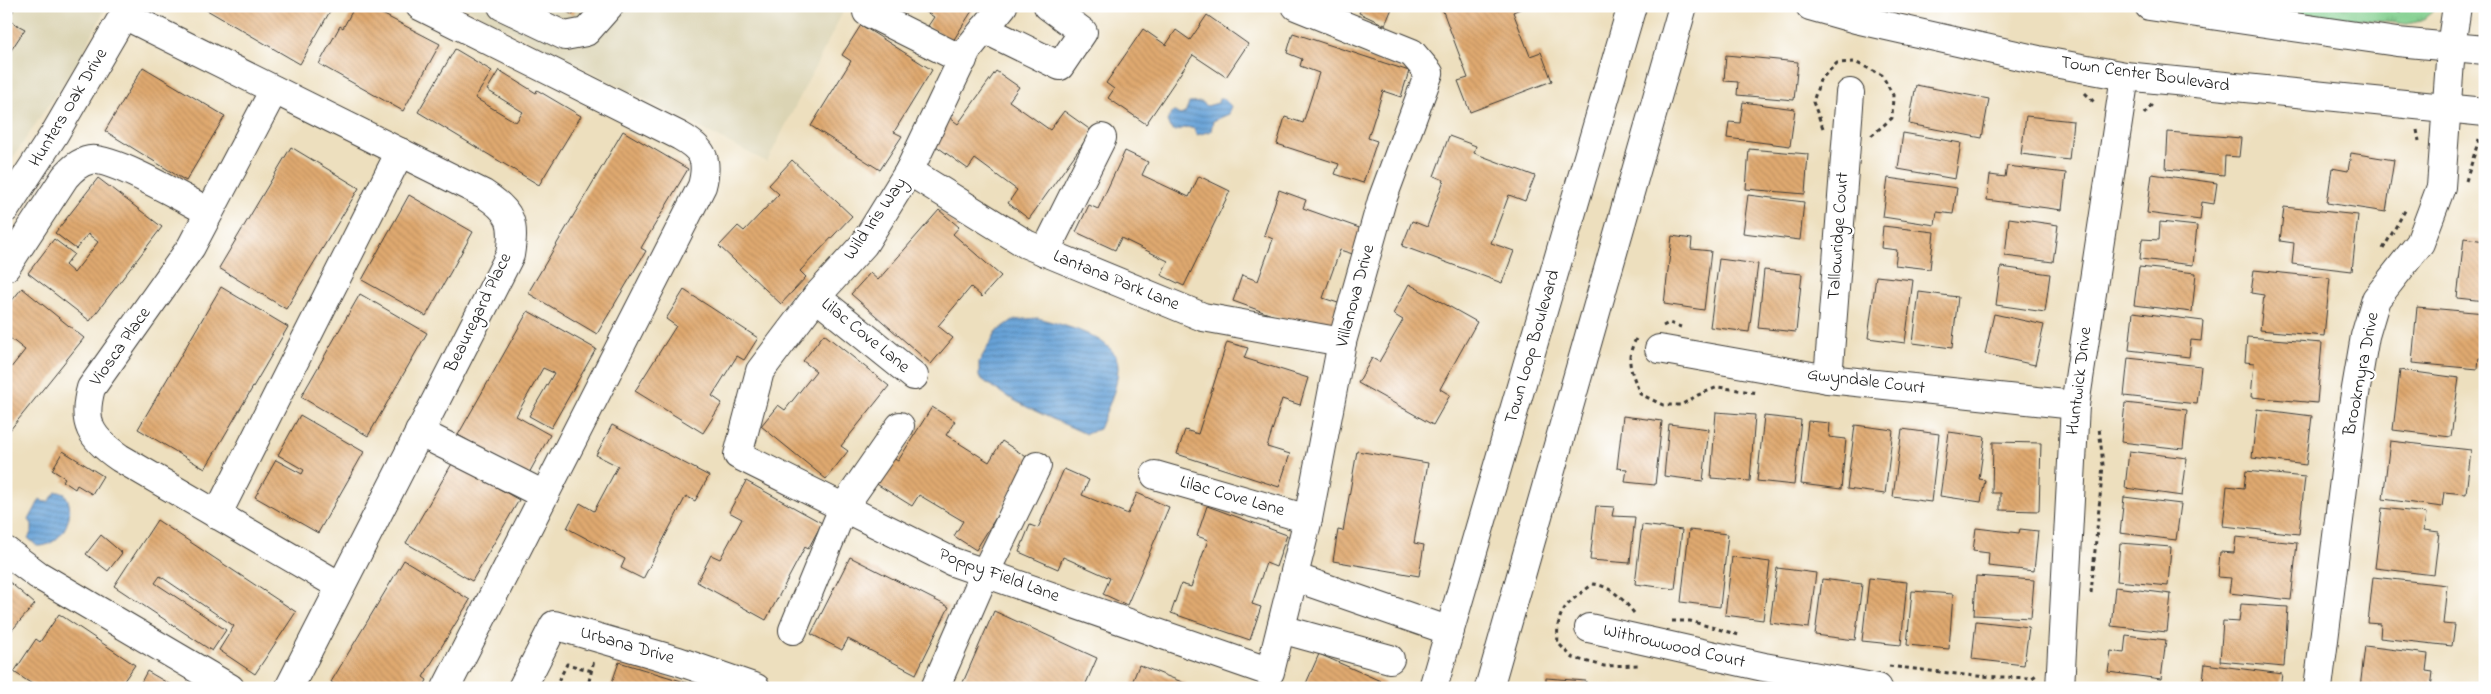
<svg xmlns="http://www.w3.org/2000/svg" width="2491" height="694" font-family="'Indie Flower',sans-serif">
<defs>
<pattern id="grass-tufts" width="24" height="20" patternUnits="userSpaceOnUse" patternTransform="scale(1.25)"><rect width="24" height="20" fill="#82cf8e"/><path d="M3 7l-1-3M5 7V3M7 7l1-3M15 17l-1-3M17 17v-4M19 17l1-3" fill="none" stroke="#70b17a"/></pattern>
<pattern id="water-rules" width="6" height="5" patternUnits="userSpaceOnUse" patternTransform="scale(1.25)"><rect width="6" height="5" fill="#67a2d7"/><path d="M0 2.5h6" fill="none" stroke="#5483ae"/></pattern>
<pattern id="building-back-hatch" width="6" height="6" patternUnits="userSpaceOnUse" patternTransform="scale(1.25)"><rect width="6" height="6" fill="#dfa970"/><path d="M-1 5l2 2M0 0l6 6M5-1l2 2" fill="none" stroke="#bf9160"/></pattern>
</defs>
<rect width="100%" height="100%" fill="#fff"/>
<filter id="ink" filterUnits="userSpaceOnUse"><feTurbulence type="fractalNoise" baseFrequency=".02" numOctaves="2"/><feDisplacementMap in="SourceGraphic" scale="10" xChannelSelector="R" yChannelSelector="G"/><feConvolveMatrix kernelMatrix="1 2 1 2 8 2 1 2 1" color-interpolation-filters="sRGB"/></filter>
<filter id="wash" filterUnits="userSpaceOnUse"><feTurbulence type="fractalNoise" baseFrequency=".0096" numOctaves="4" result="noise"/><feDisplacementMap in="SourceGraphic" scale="20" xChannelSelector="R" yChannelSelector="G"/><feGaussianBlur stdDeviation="1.12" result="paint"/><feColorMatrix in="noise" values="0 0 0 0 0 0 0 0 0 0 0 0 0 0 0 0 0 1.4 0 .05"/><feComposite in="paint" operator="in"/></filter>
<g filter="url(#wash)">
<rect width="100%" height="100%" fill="#eddfbe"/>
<g fill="#dbd4b4">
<path d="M6,6H107L80,58L6,168Z"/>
<path d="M463,6H846L767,162Z"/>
</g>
<path fill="url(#grass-tufts)" stroke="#4f7655" d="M2230,6H2439L2421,21L2407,24Z"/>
<g fill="url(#water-rules)" stroke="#425f7a">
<path d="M1219,98H1223L1231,106L1229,114L1213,121L1211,131L1197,135L1194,129L1187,127L1176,131L1170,128L1167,121L1173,111L1180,115L1185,113L1189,103L1202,102L1207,106L1218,103Z"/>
<path d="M1038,318C1061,325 1119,337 1118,367C1118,389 1107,409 1099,429L1086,434C1049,417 1011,403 979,377V362L996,332L1013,320Z"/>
<path d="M56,492H63C80,510 62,548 37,546L28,538L32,531V524L29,520L40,499L44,502L49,501Z"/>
</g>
<g id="blocks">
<g fill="url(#building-back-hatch)">
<path d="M6,6L14,9L8,20L25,29L6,58Z"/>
<path d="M200,6H333L300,64Z"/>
<path d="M355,6H367L440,44L403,111L319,64L340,26L343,28Z"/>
<path d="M556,6H577L573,15Z"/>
<path d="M917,6H975L953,41L928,26L934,17Z"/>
<path d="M1362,6H1393L1385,25L1359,13Z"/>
<path d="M1441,6H1527L1513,12L1530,56L1541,52L1552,81L1470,112L1458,81L1468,78Z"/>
<path d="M1207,15L1248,44L1226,77L1193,55L1146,124L1108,98L1114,89L1106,83L1143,29L1166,45L1176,30L1190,40Z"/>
<path d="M861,25L932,70L894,132L902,136L880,170L811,126L851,61L842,55Z"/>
<path d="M1293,33L1409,71L1401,97L1383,91L1368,138L1377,141L1363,183L1335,174L1339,164L1277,144L1285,117L1303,123L1319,73L1300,66L1302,59L1287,53Z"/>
<path d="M455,49L492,71L475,98L516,122L523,112L487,90L499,70L536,93L537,90L581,116L539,185L418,112Z"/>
<path d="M1726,55L1798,62L1794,100L1737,95L1738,82L1724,81Z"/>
<path d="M143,67L225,116L186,181L105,131Z"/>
<path d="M996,71L1019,87L1009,101L1050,130L1064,111L1092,131L1029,219L1008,203L1017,190L975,159L968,169L932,143L950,118L958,124Z"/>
<path d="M1916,85L1989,99L1982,138L1909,124Z"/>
<path d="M1743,102L1795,109L1790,146L1727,138L1729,122L1740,123Z"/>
<path d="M2026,116L2073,121L2069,160L2021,154Z"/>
<path d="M623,131L688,169L641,248L646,251L597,334L528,293Z"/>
<path d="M2168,132L2241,138L2239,157L2225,156L2224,175L2166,169Z"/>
<path d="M1903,133L1961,143L1955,179L1898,169Z"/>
<path d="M1449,136L1476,146L1474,153L1535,176L1525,201L1509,195L1491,243L1514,251L1502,283L1402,246L1412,221L1427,227L1444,180L1434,176Z"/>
<path d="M291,147L359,188L286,309L219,268Z"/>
<path d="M1749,149L1808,154L1805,194L1746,189Z"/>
<path d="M1125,151L1148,162L1142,175L1189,197L1199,176L1230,191L1184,286L1161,275L1168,261L1121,238L1115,250L1076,232L1089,205L1098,209Z"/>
<path d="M2351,153L2394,160L2386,212L2327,203L2332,168L2348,171Z"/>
<path d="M792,160L852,216L800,271L806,277L781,304L719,246L738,226L744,231L779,194L769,185Z"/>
<path d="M2007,166L2066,173L2062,210L1987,200L1990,175L2005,177Z"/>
<path d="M2152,174L2217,183L2214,204L2202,202L2200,220L2147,213Z"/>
<path d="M98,178L162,227L90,321L28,273L54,239L74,254L65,265L74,273L98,242L88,234L76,249L55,233Z"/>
<path d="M1888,178L1957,188L1953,214L1937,212L1935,225L1883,217Z"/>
<path d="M1279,190L1306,200L1303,208L1365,230L1356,255L1340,250L1323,298L1344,305L1333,337L1233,301L1242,275L1258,281L1273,239L1264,235Z"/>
<path d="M409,195L473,232L426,316L362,280Z"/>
<path d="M1748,195L1804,202L1800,240L1743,233Z"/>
<path d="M2284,207L2358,215L2352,271L2292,264L2294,243L2280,241Z"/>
<path d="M939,210L959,227L953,234L1001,276L982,297L971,287L938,326L953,338L931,364L851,294L870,273L878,280Z"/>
<path d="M2009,218L2058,225L2053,262L2005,256Z"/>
<path d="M2160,222L2197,226L2193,265L2140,259L2142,239L2159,240Z"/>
<path d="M1883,226L1934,232L1930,269L1895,265L1897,250L1881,248Z"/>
<path d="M1672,236L1692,239L1691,249L1711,251L1704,310L1664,304Z"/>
<path d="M2464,238L2485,241V301L2457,298Z"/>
<path d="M1719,259L1758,264L1749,332L1710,327Z"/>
<path d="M2001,267L2050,274L2045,312L1996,305Z"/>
<path d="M2139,267L2196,273L2192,312L2134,305Z"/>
<path d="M1764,270L1802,274L1796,332L1758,328Z"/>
<path d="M2254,270L2330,278L2324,336L2260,330L2264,295L2251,293Z"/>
<path d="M1876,276L1913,280L1905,343L1868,338Z"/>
<path d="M1409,284L1477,322L1440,389L1450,395L1433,425L1358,383L1372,358L1379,362L1403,320L1393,314Z"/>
<path d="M221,287L288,327L205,469L138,429Z"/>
<path d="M22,288L84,338L6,435V374L25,350L6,335V308Z"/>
<path d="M684,290L758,338L744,360L737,356L712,396L722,403L703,433L635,391L676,326L666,319Z"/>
<path d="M1919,292L1958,297L1952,348L1913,343Z"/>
<path d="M360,294L427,333L368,436L301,397Z"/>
<path d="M2417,307L2485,313V358H2479L2478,369L2412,363Z"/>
<path d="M528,311L596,349L551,428L529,416L554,373L543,368L516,416L550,435L528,475L458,435Z"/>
<path d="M2133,312L2203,321L2201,341L2191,340L2189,357L2129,350Z"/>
<path d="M1994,314L2044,325L2035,365L1985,354Z"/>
<path d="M824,334L889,386L841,446L848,451L826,479L761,426L778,405L785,410L816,371L803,361Z"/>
<path d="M2247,337L2322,343L2317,403L2251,397L2254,363L2245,362Z"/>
<path d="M1227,342L1248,348L1244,358L1308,378L1300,405L1282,399L1267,447L1290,454L1279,487L1177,454L1185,430L1198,434Z"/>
<path d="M2128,358L2201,366L2197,404L2124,396Z"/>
<path d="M2400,370L2459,378L2451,437L2393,430Z"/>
<path d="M2125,403L2187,410L2183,449L2121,442Z"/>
<path d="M932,407L955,421L946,435L989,462L1002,441L1031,460L976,550L954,536L963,521L919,495L912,506L875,483L891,457L898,461Z"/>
<path d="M2257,409L2312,416L2306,465L2252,458Z"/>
<path d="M1716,412L1755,415L1750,481L1711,478Z"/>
<path d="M300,415L364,452L318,533L255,497L276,460L302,474L304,470L278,455Z"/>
<path d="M1623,416L1662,421L1655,485L1625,482L1627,469L1617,468Z"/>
<path d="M1764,416L1801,420L1794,485L1757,481Z"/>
<path d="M1808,421L1830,423L1829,437L1846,439L1841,489L1801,484Z"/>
<path d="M1669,424L1709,429L1703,481L1664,476Z"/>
<path d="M612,425L709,476L695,501L686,496L643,579L621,568L625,559L567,528L580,503L594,511L618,466L596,455Z"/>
<path d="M1855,425L1893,430L1885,494L1847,489Z"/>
<path d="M1902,429L1939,434L1931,502L1893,497Z"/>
<path d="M1949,432L1985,437L1979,479L1985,480L1981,502L1940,496Z"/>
<path d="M2390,441L2471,450L2466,494L2444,492L2442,507L2383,499Z"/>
<path d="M1993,442L2041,443L2039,511L2000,510V493H1992Z"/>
<path d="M63,451L103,476L92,494L77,485L75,489L63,481L65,478L52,470Z"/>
<path d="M1357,451L1428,463L1414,543L1424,545L1419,576L1333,561L1338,530L1343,531Z"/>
<path d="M2129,451L2187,458L2182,496L2125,488Z"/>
<path d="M453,462L519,500L472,581L406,543Z"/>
<path d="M1064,469L1089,480L1082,495L1128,514L1137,493L1169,507L1127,605L1103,594L1110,578L1063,557L1058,569L1019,552L1030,525L1038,528Z"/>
<path d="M2246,471L2305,477L2299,534L2223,526L2227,486L2244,488Z"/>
<path d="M746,481L822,523L808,549L805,547L766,620L697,582L711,555L720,559L742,519L729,512Z"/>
<path d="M2124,497L2181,504L2176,540L2120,533Z"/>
<path d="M1207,506L1287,535L1276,567L1266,563L1252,604L1261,607L1250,640L1171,613L1181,584L1191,587L1208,540L1197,536Z"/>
<path d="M1596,506L1614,507L1612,516L1635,517L1630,563L1590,560Z"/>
<path d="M2382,508L2426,513L2424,530L2439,532L2434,575L2375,568Z"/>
<path d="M157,520L296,612L255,674L219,650L234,626L160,576L155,583L226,630L212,651L114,586Z"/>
<path d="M1642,525L1682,530L1675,589L1635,584Z"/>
<path d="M1976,528L2019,533L2020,529L2038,531L2034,571L1988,566L1989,553L1973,551Z"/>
<path d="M1689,530L1728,534L1720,607L1681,602Z"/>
<path d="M101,535L122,553L108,571L86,554Z"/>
<path d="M2236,537L2297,543L2291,600L2229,593L2231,578L2218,577L2220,552L2234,553Z"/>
<path d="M2120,543L2171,547L2168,586L2117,581Z"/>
<path d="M850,557L949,607L916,674L848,639L842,650L811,634Z"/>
<path d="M1732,557L1770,562L1763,620L1725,615Z"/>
<path d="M404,560L470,600L423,677L427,680L423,688H341L331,682Z"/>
<path d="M1777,568L1816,573L1809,628L1770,623Z"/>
<path d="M1976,576L2034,580L2031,618L1974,615Z"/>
<path d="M2373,577L2447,585L2443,624L2455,625L2452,646L2380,638L2381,624L2368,623Z"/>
<path d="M1869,578L1907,582L1901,645L1862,641Z"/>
<path d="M6,579L35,604L6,637Z"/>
<path d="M1822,579L1862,584L1855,640L1815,635Z"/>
<path d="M2115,587L2171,594L2167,632L2111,626Z"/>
<path d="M1912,591L1953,594L1949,649L1907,645Z"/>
<path d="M2241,604L2288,607L2284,667L2220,661L2223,621L2239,622Z"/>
<path d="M994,611L1097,658L1084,688L961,687Z"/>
<path d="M59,614L135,665L119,688H38L14,672L36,639L40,642Z"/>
<path d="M1976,621L2029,627L2024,665L1972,659Z"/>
<path d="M2126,635L2166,640L2161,679L2108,672L2111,651L2124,653Z"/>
<path d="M2365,646L2428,654L2426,671L2433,672L2431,688H2360Z"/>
<path d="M1319,654L1385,683L1383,688H1304Z"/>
<path d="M619,662L701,687V688H610Z"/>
<path d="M2205,664L2282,674L2280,688H2202Z"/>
<path d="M1139,665L1197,688H1130Z"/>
<path d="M147,671L176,688H138Z"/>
<path d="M1546,678L1586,681L1585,688H1546Z"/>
<path d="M2106,684L2132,686V688H2106Z"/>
<path d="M1592,685L1623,686V688H1592Z"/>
</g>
</g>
</g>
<g filter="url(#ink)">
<use href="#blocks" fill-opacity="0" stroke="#3b3934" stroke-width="1"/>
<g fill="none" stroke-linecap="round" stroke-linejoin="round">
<g stroke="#3b3934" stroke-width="30">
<g id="minor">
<path d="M420,6L680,136C703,149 709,159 702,186L446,688"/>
<path d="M502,6L565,36L586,32L609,6"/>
<path d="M1003,6L967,50L909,171L864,244L816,297L760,371L738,455L953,562L1270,672L1308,519L1342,342L1382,200L1429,73L1412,53L1296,6"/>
<path d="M1810,6L1856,19L2038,60L2125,76L2485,112"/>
<path d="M2149,6L2397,42L2485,50"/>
<path d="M867,12L963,60"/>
<path d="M124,15L484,194C512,212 515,223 510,255L289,688"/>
<path d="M984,29L1060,66L1083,32L1048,6"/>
<path d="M274,90L191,247L91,388C81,424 91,438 120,458L340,586"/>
<path d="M909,171L1026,244L1203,317L1342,342"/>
<path d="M6,208L55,133L129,6"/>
<path d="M1045,252L1102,138"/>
<path d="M6,267L65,177C72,169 79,162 90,160C111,156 186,200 209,212"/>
<path d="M816,297L914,376"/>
<path d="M1659,349L1828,379L2075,405"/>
<path d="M1828,379L1850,93"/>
<path d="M419,432L544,495"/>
<path d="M1155,475L1308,519"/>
<path d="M217,515L400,152"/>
<path d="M6,551L38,575L230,688"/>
<path d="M1294,577L1450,631"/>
<path d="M1589,628L1764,667L1878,688"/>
<path d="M1281,629L1390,659"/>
<path d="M793,630L843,508L900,426"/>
<path d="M522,688L554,625L678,661L756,688"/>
<path d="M935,688L985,573L1037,466"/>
<path d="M1433,688L1632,6"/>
<path d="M1489,688L1683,6"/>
<path d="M2060,688L2075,405L2125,76"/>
<path d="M2318,688L2354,400L2365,336L2376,299L2420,243L2441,187L2451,47L2457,6"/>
</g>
</g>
<g stroke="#3b3934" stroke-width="3" stroke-dasharray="4 4" stroke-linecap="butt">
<path d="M2399,13L2400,6"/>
<path d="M2085,93L2096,104"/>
<path d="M2144,114L2154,102"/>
<path d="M1823,128L1813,102L1820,80L1837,63L1855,62L1882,75L1893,95L1892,118L1871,136"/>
<path d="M2417,130L2419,141"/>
<path d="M2466,181L2480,136"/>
<path d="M2383,249L2406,209"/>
<path d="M1663,326L1669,323L1681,327"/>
<path d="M1636,339C1624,361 1632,372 1640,394L1663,405H1681L1698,395L1718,387L1758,393"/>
<path d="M2091,593L2103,465L2099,427"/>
<path d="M1634,613C1623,599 1611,586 1593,584C1568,603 1555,609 1558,643L1573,658L1604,666L1640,665"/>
<path d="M1672,621H1690L1739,635"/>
<path d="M1889,666L1974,676L2032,678L2038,674"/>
<path d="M555,688L567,664L592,671"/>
<path d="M584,688L589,681L594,660"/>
</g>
<use href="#minor" stroke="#fff" stroke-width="28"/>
</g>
</g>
<g text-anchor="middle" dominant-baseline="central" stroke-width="4.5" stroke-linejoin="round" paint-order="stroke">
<g font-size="18" fill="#1c1c1c" stroke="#fff">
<text transform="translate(2145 75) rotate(8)">Town Center Boulevard</text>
<text transform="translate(69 108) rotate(-59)">Hunters Oak Drive</text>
<text transform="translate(876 219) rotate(-55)">Wild Iris Way</text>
<text transform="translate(1839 236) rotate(-86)">Tallowridge Court</text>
<text transform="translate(1116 281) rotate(22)">Lantana Park Lane</text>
<text transform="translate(1356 296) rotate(-75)">Villanova Drive</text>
<text transform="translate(479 313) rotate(-64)">Beauregard Place</text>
<text transform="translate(865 336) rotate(39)">Lilac Cove Lane</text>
<text transform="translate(121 347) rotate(-55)">Viosca Place</text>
<text transform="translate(1533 347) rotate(-74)">Town Loop Boulevard</text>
<text transform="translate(2362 374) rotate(-79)">Brookmyra Drive</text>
<text transform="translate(2080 381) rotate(-83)">Huntwick Drive</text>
<text transform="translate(1866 382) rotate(7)">Gwyndale Court</text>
<text transform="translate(1232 497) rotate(16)">Lilac Cove Lane</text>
<text transform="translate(999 576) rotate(20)">Poppy Field Lane</text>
<text transform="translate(627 646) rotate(16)">Urbana Drive</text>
<text transform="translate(1674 647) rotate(13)">Withrowwood Court</text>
</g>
</g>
<rect width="2491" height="694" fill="none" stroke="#fff" stroke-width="25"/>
</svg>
